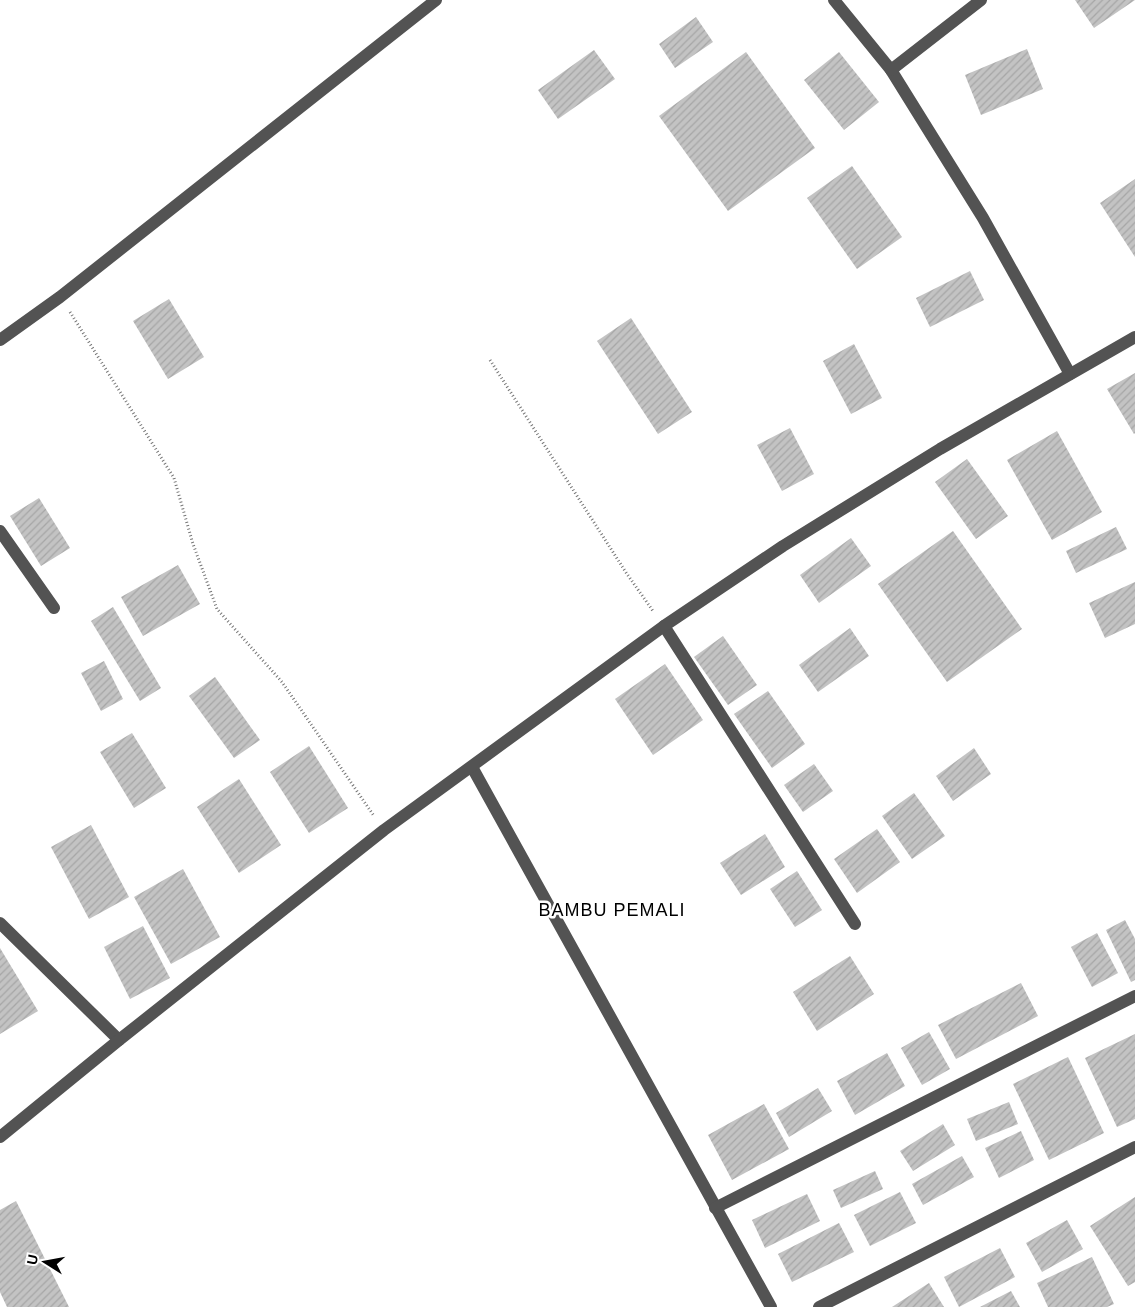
<svg xmlns="http://www.w3.org/2000/svg" width="1135" height="1307" font-family="Helvetica,sans-serif">
<defs>
<pattern id="building-hatch" width="6" height="6" patternUnits="userSpaceOnUse" patternTransform="scale(1.25)"><rect width="6" height="6" fill="#c3c3c3"/><path d="M-1 1l2-2M0 6l6-6M5 7l2-2" fill="none" stroke="#a6a6a6"/></pattern>
</defs>
<rect width="100%" height="100%" fill="#fff"/>
<g fill="url(#building-hatch)">
<path d="M1075,0H1135L1094,28Z"/>
<path d="M696,17L713,42L675,68L659,44Z"/>
<path d="M1027,49L1043,89L981,115L965,75Z"/>
<path d="M594,50L615,79L558,119L538,90Z"/>
<path d="M746,52L815,148L728,211L659,116Z"/>
<path d="M839,52L879,102L844,130L804,80Z"/>
<path d="M852,166L902,237L857,269L807,198Z"/>
<path d="M1135,179V257L1100,203Z"/>
<path d="M970,271L984,300L930,327L916,298Z"/>
<path d="M169,299L204,357L168,379L133,321Z"/>
<path d="M631,318L692,412L658,434L597,341Z"/>
<path d="M854,344L882,398L851,414L823,361Z"/>
<path d="M1135,373V433L1134,434L1107,389Z"/>
<path d="M790,428L814,474L782,491L757,445Z"/>
<path d="M1057,431L1102,512L1052,540L1007,460Z"/>
<path d="M967,459L1008,516L976,539L935,482Z"/>
<path d="M39,498L70,548L41,566L10,516Z"/>
<path d="M1116,527L1127,549L1076,573L1066,551Z"/>
<path d="M953,531L1022,629L947,682L878,584Z"/>
<path d="M851,538L871,566L819,603L800,575Z"/>
<path d="M178,565L200,604L143,636L121,597Z"/>
<path d="M1135,582V624L1105,638L1089,603Z"/>
<path d="M113,607L161,688L140,701L91,621Z"/>
<path d="M850,628L869,656L818,692L799,665Z"/>
<path d="M723,636L757,685L728,705L694,657Z"/>
<path d="M104,661L123,699L101,711L81,673Z"/>
<path d="M665,664L703,720L653,755L615,699Z"/>
<path d="M215,677L260,740L234,758L189,696Z"/>
<path d="M768,691L805,744L772,768L734,714Z"/>
<path d="M132,733L166,788L134,808L100,752Z"/>
<path d="M309,746L348,808L309,833L270,772Z"/>
<path d="M974,748L991,774L953,801L936,776Z"/>
<path d="M814,764L833,791L803,812L784,785Z"/>
<path d="M239,779L281,845L239,873L197,807Z"/>
<path d="M914,793L945,836L912,859L882,816Z"/>
<path d="M91,825L129,897L89,919L51,847Z"/>
<path d="M877,829L900,862L857,893L834,859Z"/>
<path d="M765,834L785,867L741,895L720,863Z"/>
<path d="M183,869L220,937L171,964L134,897Z"/>
<path d="M797,871L822,910L795,927L770,889Z"/>
<path d="M1125,920L1135,939V980L1131,982L1106,930Z"/>
<path d="M143,926L170,978L130,999L104,947Z"/>
<path d="M1097,933L1118,973L1092,987L1071,947Z"/>
<path d="M0,948L38,1011L0,1034Z"/>
<path d="M850,956L874,994L817,1031L793,992Z"/>
<path d="M1021,983L1038,1016L956,1059L938,1025Z"/>
<path d="M929,1032L950,1069L922,1085L901,1048Z"/>
<path d="M1135,1034V1119L1117,1127L1085,1058Z"/>
<path d="M887,1053L905,1086L855,1115L837,1081Z"/>
<path d="M1068,1057L1104,1133L1049,1160L1013,1084Z"/>
<path d="M818,1088L832,1111L789,1137L776,1113Z"/>
<path d="M1009,1102L1018,1124L976,1141L967,1119Z"/>
<path d="M764,1104L789,1149L732,1180L708,1135Z"/>
<path d="M943,1124L955,1145L913,1171L900,1151Z"/>
<path d="M1021,1131L1034,1160L999,1178L985,1148Z"/>
<path d="M962,1156L974,1177L923,1205L912,1184Z"/>
<path d="M875,1171L883,1189L841,1208L833,1190Z"/>
<path d="M900,1192L916,1223L870,1246L854,1215Z"/>
<path d="M807,1194L820,1221L765,1248L752,1220Z"/>
<path d="M1135,1197V1282L1128,1286L1090,1226Z"/>
<path d="M16,1201L69,1307H7L0,1292V1210Z"/>
<path d="M1067,1220L1083,1249L1042,1272L1026,1243Z"/>
<path d="M839,1223L854,1252L792,1282L778,1254Z"/>
<path d="M1000,1248L1015,1277L959,1307L944,1277Z"/>
<path d="M1092,1257L1114,1304L1107,1307H1048L1037,1283Z"/>
<path d="M929,1283L944,1307H892Z"/>
<path d="M1011,1291L1020,1307H980Z"/>
</g>
<g fill="none" stroke-linecap="round" stroke-linejoin="round">
<g stroke="#757575" stroke-width="3" stroke-dasharray="1 2.5" stroke-linecap="butt">
<path d="M70,312L174,478L193,544L217,609L282,682L374,816"/>
<path d="M490,360L627,574L653,611"/>
</g>
<g stroke="#535353" stroke-width="12">
<path d="M834,0L891,70L983,218L1070,374"/>
<path d="M891,70L981,0"/>
<path d="M0,340L60,297L436,0"/>
<path d="M0,531L54,608"/>
<path d="M664,626L855,924"/>
<path d="M472,767L771,1307"/>
<path d="M0,923L119,1040"/>
<path d="M0,1137L119,1040L384,830L664,626L783,546L940,449L1135,337"/>
<path d="M715,1208L1135,996"/>
<path d="M819,1307L1135,1147"/>
</g>
</g>
<g text-anchor="middle" dominant-baseline="central" stroke-width="5" stroke-linejoin="round" paint-order="stroke">
<g font-size="18" letter-spacing="1" fill="#000" stroke="#fff">
<text x="612" y="910">BAMBU PEMALI</text>
</g>
</g>
<g transform="translate(45 1262) rotate(281)" stroke="#ffffff" stroke-width="4" paint-order="stroke">
<path d="M0-4L9 19L0 12L-9 19Z" fill="#000000"/>
<text y="-8" font-size="14" font-weight="bold" text-anchor="middle" fill="#000000">U</text>
</g>
</svg>
